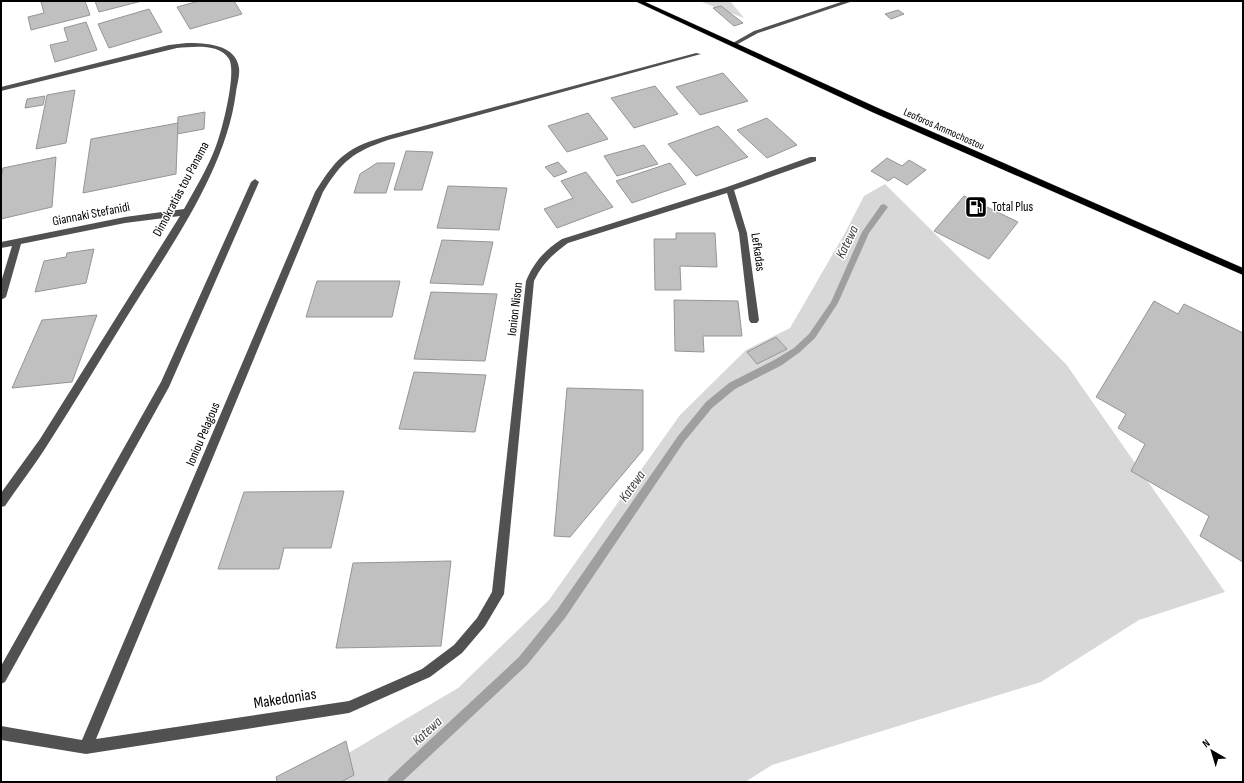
<svg xmlns="http://www.w3.org/2000/svg" width="1244" height="783" font-family="'Sofia Sans Condensed',sans-serif">
<rect width="100%" height="100%" fill="#fff"/>
<g fill="#d8d8d8">
<path d="M699,1H730L744,18Z"/>
<path d="M885,184L1066,364L1225,592L1139,620L1041,682L772,765L745,782H288L335,761L458,688L549,600L680,415L746,350L790,328L845,233L864,196Z"/>
</g>
<g fill="none" stroke-linecap="round" stroke-linejoin="round">
<path fill="#9f9f9f" fill-rule="evenodd" d="M884,204L888,207L869,233L838,303L815,338L800,352L782,365L735,389L712,408L684,442L565,618L527,665L402,782H387L389,778L519,657L557,610L678,436L706,402L729,383L776,359L794,348L809,334L831,302L862,232L881,205Z"/>
</g>
<g fill="#c0c0c0" stroke="#959595">
<path d="M46,1H85L90,15L31,30L28,17L44,13L41,2Z"/>
<path d="M95,1H142L99,12Z"/>
<path d="M199,1H234L242,14L190,29L177,7Z"/>
<path d="M721,6L743,23L734,26L713,8Z"/>
<path d="M149,9L162,32L109,48L98,24Z"/>
<path d="M898,10L904,14L891,19L885,14Z"/>
<path d="M86,22L97,50L55,62L50,45L68,41L64,28Z"/>
<path d="M723,73L748,101L700,115L676,87Z"/>
<path d="M655,86L678,114L634,128L611,98Z"/>
<path d="M75,90L66,143L36,149L47,95Z"/>
<path d="M45,96L43,105L25,108L27,99Z"/>
<path d="M205,112L204,129L177,134L178,117Z"/>
<path d="M588,113L608,139L567,152L548,126Z"/>
<path d="M767,118L797,145L767,158L737,130Z"/>
<path d="M178,123L176,174L83,193L91,139Z"/>
<path d="M718,126L748,157L696,176L668,144Z"/>
<path d="M644,145L658,164L617,176L604,156Z"/>
<path d="M406,151L433,152L422,190H394Z"/>
<path d="M56,157L52,207L1,219V178L3,168Z"/>
<path d="M887,158L902,166L909,160L926,170L907,185L894,177L888,181L871,171Z"/>
<path d="M558,162L567,172L554,177L545,167Z"/>
<path d="M377,163H395L386,193H354L360,174Z"/>
<path d="M670,163L686,184L632,203L616,181Z"/>
<path d="M586,172L613,207L557,228L544,209L573,198L561,181Z"/>
<path d="M448,186L507,188L499,230L437,228Z"/>
<path d="M964,196L1018,222L989,259L934,231Z"/>
<path d="M676,233H715L717,267L680,266L681,290H655L654,239H676Z"/>
<path d="M442,240L493,242L483,285L430,283Z"/>
<path d="M94,249L86,283L35,292L44,261L66,257L67,253Z"/>
<path d="M317,281H400L392,317H306Z"/>
<path d="M431,292L497,294L485,361L414,359Z"/>
<path d="M674,300L738,301L742,336H703L704,352L675,351Z"/>
<path d="M1154,301L1178,314L1184,304L1243,333V562L1200,536L1209,516L1131,471L1145,444L1118,428L1126,414L1096,397Z"/>
<path d="M97,315L72,382L12,388L42,320Z"/>
<path d="M776,337L787,349L757,364L747,352Z"/>
<path d="M414,372L486,375L475,432L399,429Z"/>
<path d="M567,388L643,390V450L570,537L554,536Z"/>
<path d="M344,491L331,548H284L279,569H218L244,492Z"/>
<path d="M451,561L441,646L336,648L353,563Z"/>
<path d="M346,741L354,775L341,782H277L276,777Z"/>
</g>
<g fill="none" stroke-linecap="round" stroke-linejoin="round">
<g stroke="#dbdbdb" stroke-width="1">
<path id="major" d="M635,1H643L878,108L1243,268V275L872,112Z"/>
</g>
<g fill="#515151" fill-rule="evenodd">
<path d="M844,1H853L758,33L736,45L731,44L754,31Z"/>
<path d="M187,43C205,43 236,44 239,68C240,75 237,85 236,92C226,172 168,250 126,318C100,360 75,402 48,444C35,465 19,485 5,506L1,507V493L40,439L180,216L125,223L21,244L6,297L1,300V282L12,246L1,248V242L125,217L184,209C195,189 208,168 216,146C222,131 237,72 229,59C219,43 193,47 177,48L1,91V87L169,45Z"/>
<path d="M696,53L701,54L388,140C353,152 342,161 323,192L96,739L349,701L422,669L454,645L477,618L492,592L526,281C534,262 545,250 562,239L727,187L810,157H816V161L734,190L747,233L759,320L757,323H751L749,320L739,233L727,193L568,243C553,254 542,264 534,281L504,594L485,626L462,653L430,677L349,713L86,754L1,740V726L82,740L315,192C338,155 348,147 390,135Z"/>
<path d="M255,179L259,182L169,387L5,682L1,684V666L161,382L251,182Z"/>
</g>
<use href="#major" fill="#000" fill-rule="evenodd"/>
</g>
<defs>
<g id="fuel-square" transform="scale(1.15)"><rect x="-9" y="-9" width="18" height="18" rx="4" fill="#000" stroke="#fff"/><path d="M-5.5-6h7V0h2V4h1.3V-2.5L3-4.5l.8-.8L6-3V5H2.5V1h-1V6h-7ZM-4.2-4.7v3.2H.2V-4.7Z" fill="#fff"/></g>
</defs>
<g fill-rule="evenodd">
<use href="#fuel-square" x="976" y="207"/>
</g>
<g text-anchor="middle" dominant-baseline="central" stroke-width="3" stroke-linejoin="round" paint-order="stroke">
<g font-size="11" fill="#000" stroke="#fff">
<text transform="translate(944 129) rotate(24)">Leoforos Ammochostou</text>
</g>
<g font-size="13" fill="#000" stroke="#fff">
<text transform="translate(181 189) rotate(-62)">Dimokratias tou Panama</text>
<text transform="translate(91 214) rotate(-11)">Giannaki Stefanidi</text>
<text transform="translate(758 252) rotate(82)">Lefkadas</text>
<text transform="translate(515 309) rotate(-83)">Ionion Nison</text>
<text transform="translate(203 434) rotate(-67)">Ioniou Pelagous</text>
</g>
<g font-size="13" fill="#000" stroke="#fff" text-anchor="start">
<text x="992" y="207">Total Plus</text>
</g>
<g font-size="14" font-style="italic" fill="#404040" stroke="#fff">
<text transform="translate(847 242) rotate(-64)">Katewa</text>
<text transform="translate(632 486) rotate(-55)">Katewa</text>
<text transform="translate(427 731) rotate(-43)">Katewa</text>
</g>
<g font-size="16" fill="#000" stroke="#fff">
<text transform="translate(285 699) rotate(-9)">Makedonias</text>
</g>
</g>
<rect width="1244" height="783" fill="none" stroke="#000000" stroke-width="4"/>
<g transform="translate(1212 751) rotate(322)" stroke="#ffffff" stroke-width="3" paint-order="stroke">
<path d="M0-3L7 15L0 10L-7 15Z" fill="#000000"/>
<text y="-6" font-size="11" font-weight="bold" text-anchor="middle" fill="#000000">N</text>
</g>
</svg>
